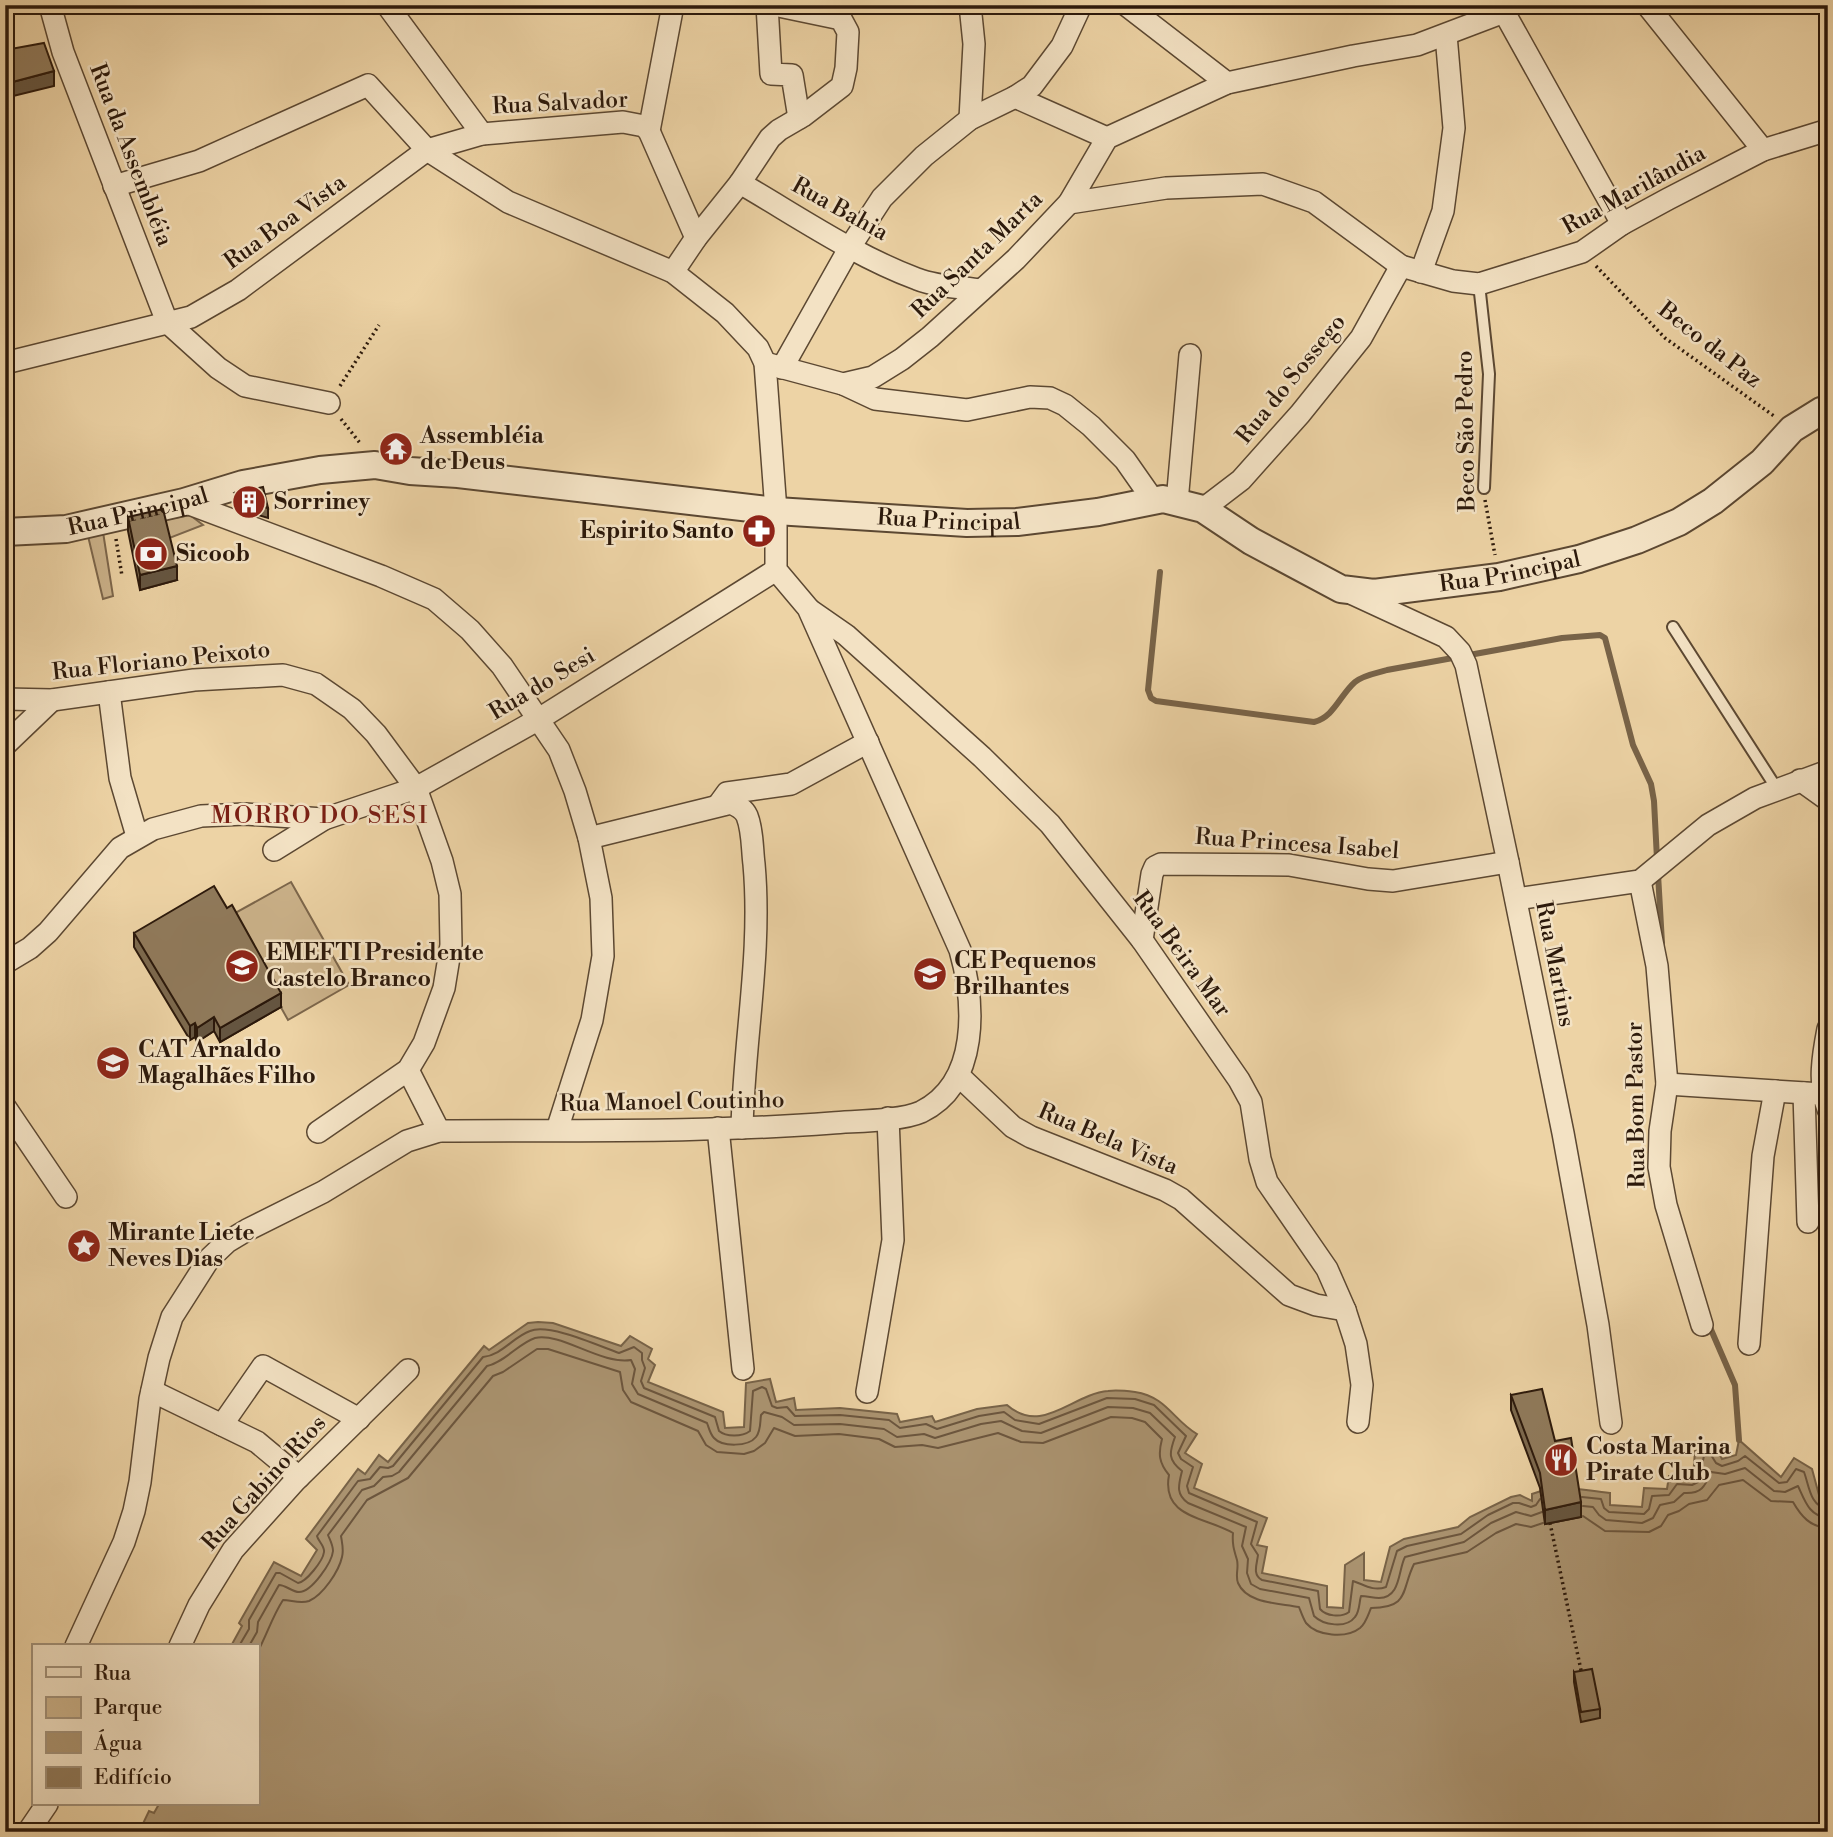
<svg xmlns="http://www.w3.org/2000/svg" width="1833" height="1837" font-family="'Libre Bodoni',serif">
<rect width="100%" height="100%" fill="#edd3a5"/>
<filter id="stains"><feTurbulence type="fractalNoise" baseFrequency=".00286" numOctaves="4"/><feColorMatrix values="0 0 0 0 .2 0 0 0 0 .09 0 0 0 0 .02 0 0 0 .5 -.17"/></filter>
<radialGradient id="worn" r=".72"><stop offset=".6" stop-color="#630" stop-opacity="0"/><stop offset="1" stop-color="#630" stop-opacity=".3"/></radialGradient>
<g fill="#ccb38b" stroke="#7c664b" stroke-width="2">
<path d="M190,515L203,525L167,539L163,520Z"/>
<path d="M103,532L113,596L103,599L88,536Z"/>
<path d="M291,882L349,985L288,1020L230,916Z"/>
</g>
<path fill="#ab9471" stroke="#786348" stroke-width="2" d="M538,1322L553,1323L621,1346L630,1336L652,1349L648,1359L655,1365L648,1382L723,1412L725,1428L744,1427L746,1383L770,1379L776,1402L794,1398L796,1410L840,1408L897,1414L900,1422L932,1416L935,1422L977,1409L1007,1405C1042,1436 1072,1394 1108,1391C1116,1390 1127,1391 1135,1392C1167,1397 1173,1420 1197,1434L1185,1453L1202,1464L1194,1488L1267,1518L1257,1545L1267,1547L1262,1573L1327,1586V1607L1343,1608L1345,1565L1364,1553V1580L1381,1582L1390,1547L1404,1539L1458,1527L1470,1517L1511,1497L1520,1495L1532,1501V1494C1561,1483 1579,1490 1610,1493V1505L1642,1507L1644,1488L1667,1489L1669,1476L1693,1478L1695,1451L1715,1445L1722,1459L1736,1455L1739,1440L1781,1477L1794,1458L1812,1469L1819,1495L1828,1505V1832H139L149,1811L154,1813L159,1804H257V1646H231L242,1626L239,1623L274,1562L301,1576L317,1550L306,1539L358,1469L365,1474L379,1455L388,1462L484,1346L489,1350L528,1323Z"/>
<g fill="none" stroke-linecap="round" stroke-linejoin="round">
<g stroke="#6c563e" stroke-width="2">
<path d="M1582,1497L1601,1499L1604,1508L1609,1512L1644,1514L1649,1509L1652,1496L1669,1495L1677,1484L1692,1485L1698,1482L1704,1456L1711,1455L1716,1463L1722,1466L1738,1461L1745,1456L1779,1483L1787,1482L1796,1469L1804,1472C1809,1485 1810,1507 1828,1509"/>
<path d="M1583,1506L1593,1507L1599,1515L1606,1520L1642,1523L1653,1518L1660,1505L1674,1502L1684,1493C1701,1494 1705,1487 1711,1472L1725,1474L1745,1468L1774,1491L1785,1492L1798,1486C1805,1501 1809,1516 1828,1518"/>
<path d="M1583,1516L1605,1531L1649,1532L1661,1526L1668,1515L1679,1511L1689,1504L1707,1500L1719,1485L1743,1480L1771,1501L1793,1502C1801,1516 1810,1527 1828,1528"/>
<path d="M239,1646L249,1629V1620L276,1573H280L298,1583C306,1582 323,1561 324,1552C325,1546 318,1541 317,1536L358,1481L370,1479L380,1467L388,1468L393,1466L483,1357C502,1355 513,1337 530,1331C549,1323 599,1346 619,1353L634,1347L642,1353V1360L645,1368L641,1381L644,1388L715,1417L719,1431C726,1437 742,1437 750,1431L753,1391L762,1387L766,1389L772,1406L777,1408L787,1407L795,1416L840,1415L889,1420L900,1428L926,1424L937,1429L979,1416L1004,1412L1015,1420L1039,1424L1107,1398L1135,1399L1154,1405L1186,1436L1178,1453L1181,1459L1193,1467L1187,1486L1189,1493L1257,1522L1251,1544L1258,1555C1257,1564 1252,1575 1262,1580L1318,1591L1320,1609C1326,1616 1341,1618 1349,1612L1353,1581C1363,1584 1373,1592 1386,1587L1397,1551L1407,1546L1461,1534L1488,1515L1513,1503H1519L1531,1507L1536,1505L1540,1499"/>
<path d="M249,1646L257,1632L258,1622L279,1585C286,1585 292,1592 299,1592C312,1592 332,1562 333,1551C333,1545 330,1540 328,1535L362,1490L374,1486L383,1477L392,1476L399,1472L487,1366C505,1362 519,1343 535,1338C561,1332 601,1365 631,1360L635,1369L632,1384L638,1394L707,1423C709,1428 710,1434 714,1438C722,1447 748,1447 756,1437C761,1431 760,1422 761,1415L764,1412L782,1417L794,1425L840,1424L884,1429L897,1437L924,1434L935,1438L981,1424L1001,1421L1022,1431L1041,1433L1108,1407L1133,1408L1150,1413L1175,1437C1169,1453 1168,1460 1182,1471C1179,1484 1175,1494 1188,1503L1246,1527L1242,1546L1248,1559L1247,1573L1251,1584L1260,1589L1309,1598L1314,1616C1323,1625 1346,1629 1355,1617C1360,1611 1359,1602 1361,1596C1367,1596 1373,1598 1379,1598C1401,1598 1398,1570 1405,1557L1464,1542L1491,1523L1516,1512L1531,1516L1542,1512"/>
<path d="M257,1653C267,1635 272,1617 283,1600C291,1600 300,1604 309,1601C323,1595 339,1571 342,1557C344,1550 342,1543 341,1536L367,1500L408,1478L493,1376L503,1372L537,1349H548L620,1372L623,1390L631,1402L698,1431L706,1445L717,1452L744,1454L754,1451L765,1443L774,1428L795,1436L839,1434L879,1439L895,1447L922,1445L938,1448L998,1433L1021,1442L1043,1443L1111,1417L1132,1418L1145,1422L1162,1439C1158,1454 1159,1463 1169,1475C1161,1518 1206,1517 1233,1533C1232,1544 1234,1550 1237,1560C1239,1568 1235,1575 1238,1583C1247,1604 1279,1603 1299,1607C1301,1612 1303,1618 1306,1623C1317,1636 1346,1639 1360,1628C1366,1623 1368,1615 1371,1608C1410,1608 1401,1590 1414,1564L1467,1552L1496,1533L1516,1524L1531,1527L1543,1523"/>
</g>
<g stroke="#786348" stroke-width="6">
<path d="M1160,572L1148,690L1151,698L1156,701L1314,722C1334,717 1340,695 1355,682C1363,675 1377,673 1387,670L1562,638L1600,635L1605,638L1633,745L1651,784L1654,801L1657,859"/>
<path d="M1658,874L1662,943"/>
<path d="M1709,1325L1735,1385L1739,1440"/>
</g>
<g stroke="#5c4832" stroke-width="14">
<g id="service">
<path d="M1479,284L1489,374L1484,488"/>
<path d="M1673,627L1777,789"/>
</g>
</g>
<g stroke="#5c4832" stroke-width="24">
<g id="minor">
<path d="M50,5L63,52L167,322L218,368L245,386L329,403"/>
<path d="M387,5L482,134"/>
<path d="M767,5L771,74L792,75L799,118"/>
<path d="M774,5L841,19L848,32L846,68L842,86L803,116L779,130L770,138L740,183C797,216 855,256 917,279C937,287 960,287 981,290"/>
<path d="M970,5L974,44L970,119"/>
<path d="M1126,5L1227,83"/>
<path d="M1647,5L1763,150"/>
<path d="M1504,12L1622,224"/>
<path d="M1015,97L1107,138"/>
<path d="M649,131L673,5"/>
<path d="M1069,203L1166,188L1263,184L1314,202L1401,266L1453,281L1479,284L1582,252L1622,224L1668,199L1763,150L1828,130"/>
<path d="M673,272L696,238L740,183"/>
<path d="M1421,272L1443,211L1454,128L1446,35"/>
<path d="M5,363L191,317L238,290L427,150L482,134L623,122L644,126L649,131L696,238"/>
<path d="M765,363L843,384L873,377L902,359L930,337L1016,259L1069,203L1107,138L1227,83L1353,56L1417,45L1504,12L1512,5"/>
<path d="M782,368L850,247L882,198L924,156L970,119L1015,97L1032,86L1062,46L1081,5"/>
<path d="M843,384L875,399L967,410L1030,397L1050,398L1065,405L1091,426L1125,460L1153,500"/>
<path d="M184,502L381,576L434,599L470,630L502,666L559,750L575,791L589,838L601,898L603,956L592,1020L557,1130"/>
<path d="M1177,502L1190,355"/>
<path d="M1203,509L1241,480L1300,414L1361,338L1401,266"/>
<path d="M1353,594L1446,637L1460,652L1466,665L1508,862L1563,1133L1598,1325L1611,1423"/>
<path d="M810,610L846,635L982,757L1050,824L1142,940L1239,1080L1251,1102L1260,1159L1267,1182L1327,1269L1345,1310L1356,1344L1362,1385L1358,1422"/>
<path d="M109,692L120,778L137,836"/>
<path d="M5,699L52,700L194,680L283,675L316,684L352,709L376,734L416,788L442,861L450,894L451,945L444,988L424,1043L408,1070L318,1132"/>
<path d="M5,745L52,700"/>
<path d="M1800,780L1828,800"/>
<path d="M719,804L727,793L791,784L868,742"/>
<path d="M589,838L731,803C738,806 744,809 747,816C753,831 752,849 754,864C762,953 744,1039 742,1128"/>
<path d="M274,850L324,819L416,788L539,719L776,570"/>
<path d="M1640,881L1657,966L1667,1084L1660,1131L1659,1167L1666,1205L1702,1325"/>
<path d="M1516,899L1640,881L1708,825L1755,798L1828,771"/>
<path d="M1142,940L1152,874L1155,867L1161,864L1289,865L1368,879L1393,881L1508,862"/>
<path d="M5,963L30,948L48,932L120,848L153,829L201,816L245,814L324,819"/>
<path d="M1828,1029C1823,1055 1818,1084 1828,1109"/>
<path d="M408,1070L439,1131"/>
<path d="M959,1076L1013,1127L1031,1137L1165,1190L1181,1199L1289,1295L1316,1305L1345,1310"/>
<path d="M1667,1084L1822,1094"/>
<path d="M1804,1093L1808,1222"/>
<path d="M5,1107L66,1197"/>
<path d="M718,1128L743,1369"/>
<path d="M1749,1344L1763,1156L1775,1091"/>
<path d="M152,1391L257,1442L299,1477"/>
<path d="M867,1392L893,1240L888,1118"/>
<path d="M222,1425L263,1366L359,1419"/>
<path d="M76,1646L124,1542L134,1511L140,1482L150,1399L159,1358L172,1317L209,1259L227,1242L247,1230L323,1192L407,1141L439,1131C570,1130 702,1133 832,1123C855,1121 901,1121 921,1112C980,1083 975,1003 960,950L808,608L776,570V511L765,363L758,348L725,313L673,272L508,202L427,150L368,85L199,161L114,186"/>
<path d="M180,1646L199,1605L233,1550L295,1481L408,1370"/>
<path d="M28,1832L47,1804"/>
</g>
</g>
<g stroke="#5c4832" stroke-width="30">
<g id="tertiary">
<path id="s1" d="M5,532L66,529L184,502L243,484L320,470L375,465L410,471L458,474L776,511L967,523L1017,522L1098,512L1163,499L1203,509L1251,541L1341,589L1374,593L1499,577L1579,559L1637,540L1679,522L1713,501L1762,462L1792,429L1821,411L1828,409"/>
</g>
</g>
<g stroke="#2c190b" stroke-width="3.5" stroke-dasharray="2 3.5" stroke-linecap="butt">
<path d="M1596,266L1665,338L1774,416"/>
<path d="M340,386L379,325"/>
<path d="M1822,389L1828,361"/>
<path d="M341,419L360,443"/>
<path d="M1485,500L1495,555"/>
<path d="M116,539L122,576"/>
<path d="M1550,1523L1582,1675"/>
</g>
<use href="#service" stroke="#f3e2c4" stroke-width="10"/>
<use href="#minor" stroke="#f3e2c4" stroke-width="21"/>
<use href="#tertiary" stroke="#f3e2c4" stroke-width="26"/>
</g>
<g fill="#7c694e" stroke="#2c190b" stroke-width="2">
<path d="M235,493L268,508V518L248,512L235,503Z"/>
<path d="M128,517L177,580L140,590L128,531Z"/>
<path d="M134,933L281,1007L220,1042L214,1031L197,1042L195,1037L190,1040L134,947Z"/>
<path d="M1511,1395L1555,1441L1581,1517L1545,1524L1540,1488L1511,1410Z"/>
<path d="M1574,1672L1600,1709V1718L1581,1722L1574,1682Z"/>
</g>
<g fill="#655540" stroke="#2c190b" stroke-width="2">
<path d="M54,71V86L5,98V84Z"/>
<path d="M177,566V580L140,590V575Z"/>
<path d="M281,993V1007L220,1042V1028Z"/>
<path d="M214,1017V1031L197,1042V1028Z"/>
<path d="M195,1023V1037L190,1040V1026Z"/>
<path d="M1581,1502V1517L1545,1524V1510Z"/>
</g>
<g fill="#907a5b" stroke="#2c190b" stroke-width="2">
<path d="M44,43L54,71L5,84V50Z"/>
<path d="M263,487L268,508L248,502L235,493Z"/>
<path d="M163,509L177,566L140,575L128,517Z"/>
<path d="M214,886L227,908L232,905L281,993L220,1028L214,1017L197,1028L195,1023L190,1026L134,933Z"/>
<path d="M1542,1389L1555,1441L1571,1438L1581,1502L1545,1510L1540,1473L1511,1395Z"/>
<path d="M1592,1669L1600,1709L1581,1712L1574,1672Z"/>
</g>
<defs>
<g id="temple-disc" transform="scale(1.75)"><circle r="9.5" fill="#8f2418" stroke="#f3e2c4"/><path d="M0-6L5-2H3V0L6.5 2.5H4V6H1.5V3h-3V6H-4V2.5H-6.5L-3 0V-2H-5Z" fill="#fff"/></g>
<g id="building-disc" transform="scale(1.75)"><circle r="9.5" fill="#8f2418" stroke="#f3e2c4"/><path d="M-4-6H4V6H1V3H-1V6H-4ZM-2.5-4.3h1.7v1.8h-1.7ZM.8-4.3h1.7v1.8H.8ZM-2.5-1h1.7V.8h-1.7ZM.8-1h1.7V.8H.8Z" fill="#fff"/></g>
<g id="pharmacy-disc" transform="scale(1.75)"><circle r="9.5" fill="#8f2418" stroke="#f3e2c4"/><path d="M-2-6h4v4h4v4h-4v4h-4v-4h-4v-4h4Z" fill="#fff"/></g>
<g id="bank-disc" transform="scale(1.75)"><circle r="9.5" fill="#8f2418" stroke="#f3e2c4"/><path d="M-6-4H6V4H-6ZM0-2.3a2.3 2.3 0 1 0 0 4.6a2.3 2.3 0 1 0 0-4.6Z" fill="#fff"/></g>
<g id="school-disc" transform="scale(1.75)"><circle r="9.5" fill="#8f2418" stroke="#f3e2c4"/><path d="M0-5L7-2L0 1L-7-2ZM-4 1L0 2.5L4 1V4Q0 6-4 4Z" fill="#fff"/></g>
<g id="sight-disc" transform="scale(1.75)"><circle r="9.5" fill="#8f2418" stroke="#f3e2c4"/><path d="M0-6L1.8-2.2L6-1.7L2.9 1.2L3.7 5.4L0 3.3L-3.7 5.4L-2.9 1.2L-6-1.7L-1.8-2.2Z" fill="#fff"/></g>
<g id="restaurant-disc" transform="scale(1.75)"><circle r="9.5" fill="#8f2418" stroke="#f3e2c4"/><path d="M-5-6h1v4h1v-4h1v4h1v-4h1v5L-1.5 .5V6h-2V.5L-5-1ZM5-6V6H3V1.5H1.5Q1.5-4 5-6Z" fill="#fff"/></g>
</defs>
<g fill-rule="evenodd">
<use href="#temple-disc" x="396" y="449"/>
<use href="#building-disc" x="249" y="502"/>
<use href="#pharmacy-disc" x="759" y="531"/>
<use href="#bank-disc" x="151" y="554"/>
<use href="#school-disc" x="242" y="966"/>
<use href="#school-disc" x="930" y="974"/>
<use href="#school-disc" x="113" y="1063"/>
<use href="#sight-disc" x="84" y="1246"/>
<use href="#restaurant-disc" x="1561" y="1460"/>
</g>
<g text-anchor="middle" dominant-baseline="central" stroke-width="5" stroke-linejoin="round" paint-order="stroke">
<g font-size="23" fill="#2c190b" stroke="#f3e2c4">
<text transform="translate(560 103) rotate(-3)">Rua Salvador</text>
<text transform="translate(131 155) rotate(69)">Rua da Assembléia</text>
<text transform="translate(1634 190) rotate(-29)">Rua Marilândia</text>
<text transform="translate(840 209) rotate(29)">Rua Bahia</text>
<text transform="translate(285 222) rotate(-36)">Rua Boa Vista</text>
<text transform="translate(977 255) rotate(-44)">Rua Santa Marta</text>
<text transform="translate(1710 345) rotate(38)">Beco da Paz</text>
<text transform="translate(1291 379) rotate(-51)">Rua do Sossego</text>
<text transform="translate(1466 431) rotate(-91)">Beco São Pedro</text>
<text stroke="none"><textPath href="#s1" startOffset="135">Rua Principal</textPath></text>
<text stroke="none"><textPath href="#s1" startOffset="954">Rua Principal</textPath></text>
<text stroke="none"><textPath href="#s1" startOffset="1542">Rua Principal</textPath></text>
<text transform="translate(161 661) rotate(-6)">Rua Floriano Peixoto</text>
<text transform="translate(542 684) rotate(-31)">Rua do Sesi</text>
<text transform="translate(1297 844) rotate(4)">Rua Princesa Isabel</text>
<text transform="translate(1182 954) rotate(54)">Rua Beira Mar</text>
<text transform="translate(1555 964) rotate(79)">Rua Martins</text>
<text transform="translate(672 1102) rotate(-1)">Rua Manoel Coutinho</text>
<text transform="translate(1636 1105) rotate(-91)">Rua Bom Pastor</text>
<text transform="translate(1108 1139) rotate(23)">Rua Bela Vista</text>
<text transform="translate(264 1483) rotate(-48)">Rua Gabino Rios</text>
</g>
<g font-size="23" font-weight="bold" fill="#2c190b" stroke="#f3e2c4" text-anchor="start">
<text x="420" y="436">Assembléia<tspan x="420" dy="26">de Deus</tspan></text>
<text x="274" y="502">Sorriney</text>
<text x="734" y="531" text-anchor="end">Espirito Santo</text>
<text x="176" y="554">Sicoob</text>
<text x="266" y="953">EMEFTI Presidente<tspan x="266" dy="26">Castelo Branco</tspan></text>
<text x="954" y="961">CE Pequenos<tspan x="954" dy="26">Brilhantes</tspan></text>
<text x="138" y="1050">CAT Arnaldo<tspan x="138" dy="26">Magalhães Filho</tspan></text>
<text x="108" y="1233">Mirante Liete<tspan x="108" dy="26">Neves Dias</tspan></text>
<text x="1586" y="1447">Costa Marina<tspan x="1586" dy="26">Pirate Club</tspan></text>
</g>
<g font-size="24" letter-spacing="2" fill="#7a1f14" stroke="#f3e2c4">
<text x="320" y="816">MORRO DO SESI</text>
</g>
</g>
<rect width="1833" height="1837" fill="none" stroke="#edd3a5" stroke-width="28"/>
<rect x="7" y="7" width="1819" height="1823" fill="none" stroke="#2c190b" stroke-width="3.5"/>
<rect x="14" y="14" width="1805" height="1809" fill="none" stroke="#2c190b" stroke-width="2"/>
<rect x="32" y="1644" width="228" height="161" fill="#f3e2c4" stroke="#a3927a" stroke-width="2"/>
<rect x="46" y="1667" width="35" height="10" fill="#f3e2c4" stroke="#a3927a" stroke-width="2"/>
<text x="94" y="1680" font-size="21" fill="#2c190b">Rua</text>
<rect x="46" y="1697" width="35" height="21" fill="#ccb38b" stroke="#a3927a" stroke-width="2"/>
<text x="94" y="1714" font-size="21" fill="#2c190b">Parque</text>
<rect x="46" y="1732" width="35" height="21" fill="#ab9471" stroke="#a3927a" stroke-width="2"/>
<text x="94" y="1750" font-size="21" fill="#2c190b">Água</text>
<rect x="46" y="1767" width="35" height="21" fill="#907a5b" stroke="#a3927a" stroke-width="2"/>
<text x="94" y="1784" font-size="21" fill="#2c190b">Edifício</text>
<rect width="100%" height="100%" filter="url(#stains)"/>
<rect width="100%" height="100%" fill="url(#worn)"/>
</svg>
